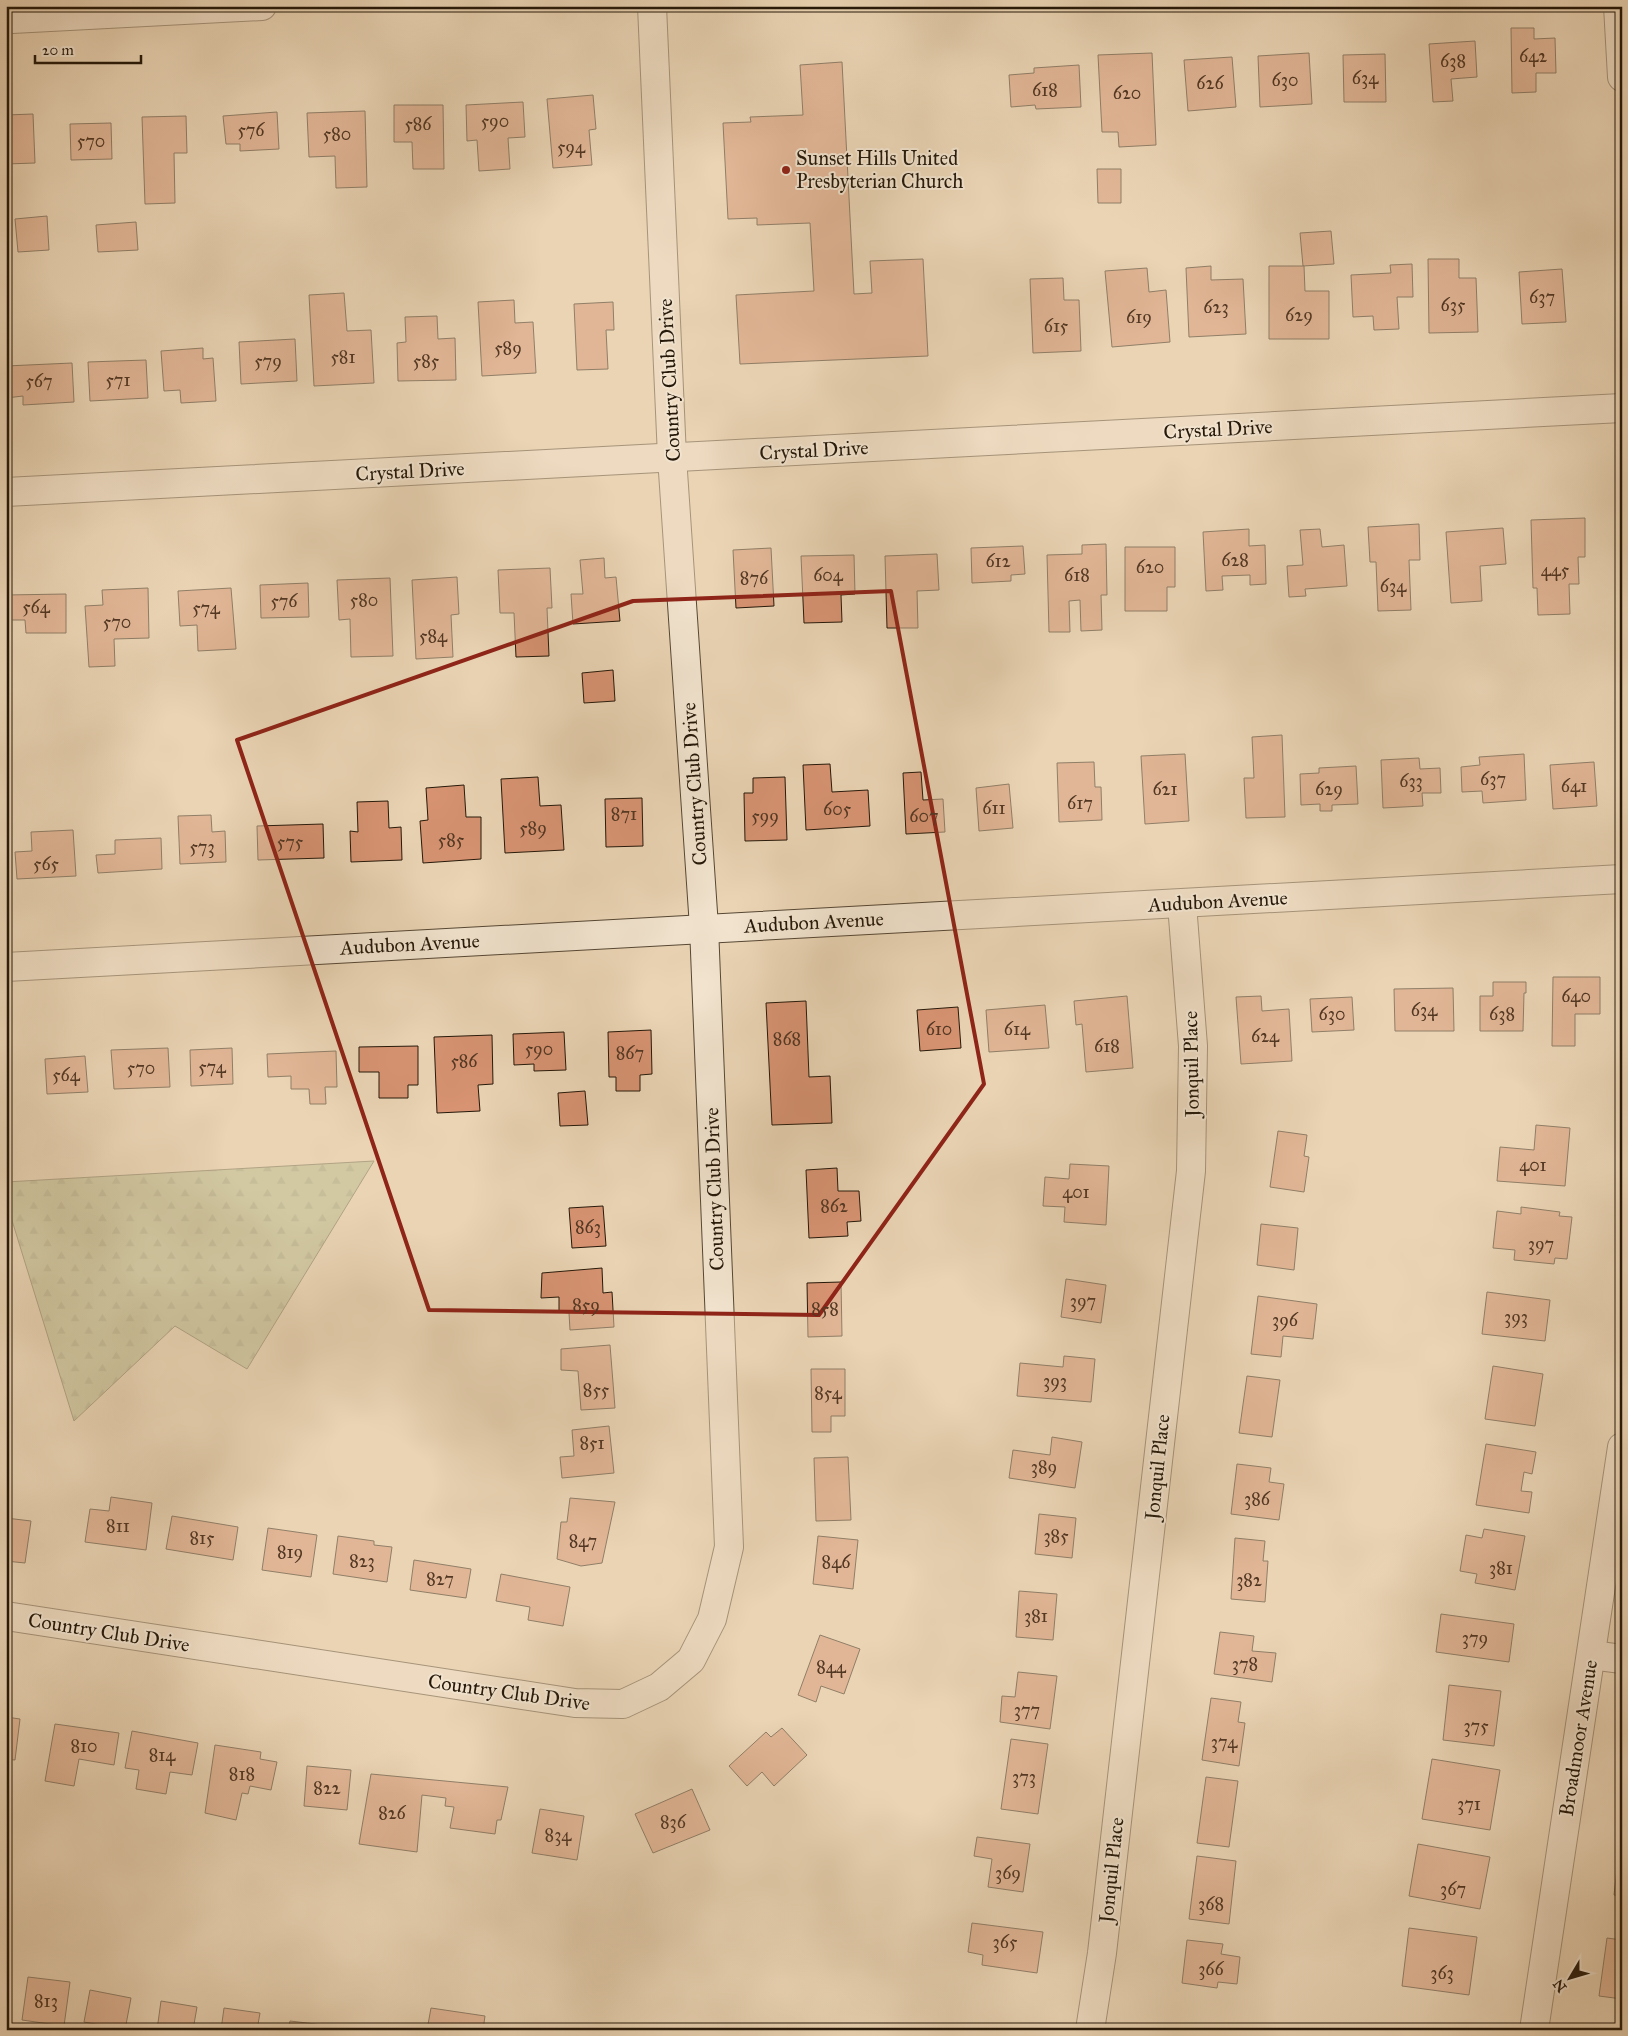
<svg xmlns="http://www.w3.org/2000/svg" width="1628" height="2036" font-family="'IM FELL Great Primer',serif">
<defs>
<pattern id="forest-firs" width="22" height="20" patternUnits="userSpaceOnUse" patternTransform="scale(1.25)"><rect width="22" height="20" fill="#b6bd8e"/><path d="M5 1l3.5 6h-7zM16 11l3.5 6h-7z" fill="#9ca279"/></pattern>
</defs>
<rect width="100%" height="100%" fill="#ead4b4"/>
<filter id="stains"><feTurbulence type="fractalNoise" baseFrequency=".004" numOctaves="4"/><feColorMatrix values="0 0 0 0 .2 0 0 0 0 .09 0 0 0 0 .02 0 0 0 .5 -.17"/></filter>
<radialGradient id="worn" r=".72"><stop offset=".6" stop-color="#630" stop-opacity="0"/><stop offset="1" stop-color="#630" stop-opacity=".3"/></radialGradient>
<path fill="url(#forest-firs)" stroke="#6e6a4c" d="M374,1161L247,1369L175,1326L74,1421L6,1201V1182Z"/>
<g fill="#d79372" stroke="#251809">
<path d="M1511,28H1534V39L1555,38L1556,73H1536V92L1512,93Z"/>
<path d="M1475,41L1477,77L1451,79L1453,101L1433,102L1429,44Z"/>
<path d="M1152,53L1156,145L1119,147L1118,132H1102L1098,55Z"/>
<path d="M1309,53L1312,104L1260,107L1258,56Z"/>
<path d="M1385,54L1386,102H1344L1343,55Z"/>
<path d="M1232,57L1236,107L1188,111L1184,60Z"/>
<path d="M842,62L854,294L872,293L870,261L923,259L928,356L740,364L736,295L814,291L810,223L757,225V218L728,219L723,123L751,122L750,117L803,115L800,65Z"/>
<path d="M1079,65L1081,107L1036,109L1035,105L1011,107L1009,75L1034,73V68Z"/>
<path d="M593,95L596,129L589,130L592,165L553,168L547,99Z"/>
<path d="M523,102L525,137L508,138L510,169L479,171L477,140L467,141L466,105Z"/>
<path d="M394,105H443L444,169H413L412,142H394Z"/>
<path d="M365,111L367,187L336,188L335,156L309,157L307,113Z"/>
<path d="M277,112L279,149L240,151V144H226L223,116Z"/>
<path d="M33,114L35,163L6,164V115Z"/>
<path d="M186,116L187,153H174L175,203L145,204L142,117Z"/>
<path d="M111,123L112,159L71,160L70,124Z"/>
<path d="M1097,169H1121V203H1098Z"/>
<path d="M47,216L49,250L18,252L15,219Z"/>
<path d="M136,222L138,250L98,252L96,225Z"/>
<path d="M1331,231L1334,264L1303,266L1300,233Z"/>
<path d="M1428,259H1459V278H1476L1478,332L1429,333Z"/>
<path d="M1412,264L1413,297H1397L1399,329L1374,330L1373,316L1353,317L1351,275L1391,273L1390,265Z"/>
<path d="M1211,266V280L1243,279L1246,334L1189,337L1186,268Z"/>
<path d="M1269,266H1304L1305,291H1329V339H1269Z"/>
<path d="M1147,268L1149,292L1166,290L1170,342L1112,347L1105,271Z"/>
<path d="M1562,269L1566,322L1522,324L1519,272Z"/>
<path d="M1063,278L1064,300H1079L1081,351L1033,353L1030,279Z"/>
<path d="M344,293L347,331L371,330L374,383L314,386L309,295Z"/>
<path d="M514,300L515,323L533,322L536,373L482,376L478,302Z"/>
<path d="M613,302L614,330H606L608,369L577,370L574,304Z"/>
<path d="M437,316L438,339L455,338L456,380L398,381L397,343L406,342L405,317Z"/>
<path d="M295,339L297,381L241,384L239,342Z"/>
<path d="M203,348V359L213,358L216,401L181,403L180,390L164,391L161,351Z"/>
<path d="M146,360L148,398L90,401L88,362Z"/>
<path d="M72,363L74,402L23,405V396L6,398V366Z"/>
<path d="M1585,518V557H1578L1579,584H1569L1570,614L1538,615L1537,588H1533L1531,520Z"/>
<path d="M1419,524L1420,560H1409L1411,610L1378,611L1376,562H1370L1368,527Z"/>
<path d="M1503,528L1506,564L1480,566L1482,601L1451,603L1446,532Z"/>
<path d="M1249,529V546L1265,545L1266,584L1250,585V575L1222,576L1223,590L1206,591L1203,532Z"/>
<path d="M1320,529L1322,547L1344,545L1347,586L1305,589L1306,596L1289,597L1287,566L1303,565L1300,530Z"/>
<path d="M1106,544L1107,595H1101L1102,630L1081,631L1080,600L1069,601L1070,632H1049L1047,555L1082,554V545Z"/>
<path d="M1023,546L1025,574L1011,575V581L972,583L971,548Z"/>
<path d="M1125,547H1175V587H1167V611H1125Z"/>
<path d="M771,548L774,606L736,608L733,550Z"/>
<path d="M937,554L939,590L917,591L918,628H887L885,556Z"/>
<path d="M854,555L855,594L841,595L842,622L804,623L801,556Z"/>
<path d="M604,558L605,578L616,577L620,621L573,624L571,594H583L580,560Z"/>
<path d="M550,568L552,608H547L549,656L516,657L514,613H500L498,570Z"/>
<path d="M457,577L459,614L451,615L453,657L416,659L412,580Z"/>
<path d="M390,578L393,656L351,657L350,619L339,620L337,580Z"/>
<path d="M308,583L309,617L261,618L260,585Z"/>
<path d="M148,588L149,638L114,639L115,666L89,667L85,606L103,605L102,590Z"/>
<path d="M231,588L236,649L198,651L197,625L180,626L178,591Z"/>
<path d="M66,594V633H26L25,620H6V595Z"/>
<path d="M613,670L615,701L584,703L582,673Z"/>
<path d="M1282,735L1285,817L1246,818L1244,778H1254L1252,737Z"/>
<path d="M1185,754L1189,821L1145,824L1141,756Z"/>
<path d="M1524,754L1526,800L1483,803L1482,791L1462,792L1461,767L1480,765L1479,757Z"/>
<path d="M1419,758L1420,769L1440,768L1441,793H1422L1423,806L1383,808L1381,760Z"/>
<path d="M1094,762L1095,787H1101L1102,820L1059,822L1057,763Z"/>
<path d="M1594,762L1597,806L1553,809L1550,765Z"/>
<path d="M830,764L832,792L868,790L870,826L806,830L803,765Z"/>
<path d="M1356,766L1358,804L1332,805V811H1320V804L1301,805L1300,774L1319,773V768Z"/>
<path d="M921,772L923,800L943,799L945,832L906,834L903,773Z"/>
<path d="M538,777L540,806L561,805L564,850L505,853L501,779Z"/>
<path d="M785,777L787,840L745,841L744,793H753V778Z"/>
<path d="M1009,784L1013,828L979,831L976,788Z"/>
<path d="M464,785L466,817H481V859L423,863L420,821L428,820L426,788Z"/>
<path d="M642,798L643,846L606,847L605,799Z"/>
<path d="M388,801L389,828L401,827L402,860L351,862L350,831L358,832L357,802Z"/>
<path d="M211,815L212,832L225,831L226,862L180,864L178,816Z"/>
<path d="M323,824L324,858L258,860L257,826Z"/>
<path d="M73,830L76,876L17,879L15,852L32,851L31,832Z"/>
<path d="M161,838L162,869L98,873L96,855L115,854V840Z"/>
<path d="M1553,977H1600V1014H1575V1046H1552Z"/>
<path d="M1493,982H1526V993H1524L1523,1031H1480V996H1493Z"/>
<path d="M1453,988L1454,1031H1395L1394,989Z"/>
<path d="M1127,996L1133,1068L1086,1072L1082,1024L1076,1025L1074,1001Z"/>
<path d="M1261,996L1262,1011L1289,1009L1292,1061L1241,1064L1236,997Z"/>
<path d="M1352,997L1354,1030L1312,1032L1310,999Z"/>
<path d="M806,1001L809,1077L830,1076L832,1123L772,1125L766,1003Z"/>
<path d="M1045,1005L1049,1048L989,1052L986,1010Z"/>
<path d="M958,1007L961,1048L920,1051L917,1010Z"/>
<path d="M651,1030L652,1074L640,1075V1091H616V1077H609L608,1032Z"/>
<path d="M564,1032L566,1070L534,1071V1064L514,1065L513,1034Z"/>
<path d="M492,1035L493,1084L478,1085L480,1111L437,1113L434,1037Z"/>
<path d="M418,1046V1085H408V1098H379V1072H359V1047Z"/>
<path d="M168,1048L170,1087L114,1089L111,1050Z"/>
<path d="M232,1048L233,1084L191,1086L190,1050Z"/>
<path d="M336,1051L337,1087H325L326,1104H310L309,1089H291V1076L268,1077L267,1054Z"/>
<path d="M85,1056L88,1092L47,1094L45,1059Z"/>
<path d="M585,1091L588,1125L560,1126L558,1093Z"/>
<path d="M1536,1125L1570,1128L1565,1186L1497,1181L1500,1147L1534,1150Z"/>
<path d="M1278,1131L1307,1135L1304,1156L1309,1157L1304,1192L1270,1187Z"/>
<path d="M1070,1164L1109,1166L1106,1225L1064,1222L1065,1207L1043,1206L1045,1177L1069,1179Z"/>
<path d="M837,1168L838,1191H859L861,1221L847,1222L848,1236L809,1238L806,1170Z"/>
<path d="M603,1206L606,1246L572,1248L569,1208Z"/>
<path d="M1521,1207L1560,1212L1559,1216L1572,1217L1567,1259L1555,1258L1554,1264L1514,1260L1515,1250L1493,1248L1497,1211L1521,1214Z"/>
<path d="M1261,1224L1298,1228L1294,1270L1257,1265Z"/>
<path d="M602,1268L603,1293L612,1292L614,1327L570,1330L569,1313L559,1312V1297L541,1298L542,1273Z"/>
<path d="M1066,1279L1106,1285L1101,1323L1061,1317Z"/>
<path d="M841,1282L842,1336L808,1337L807,1283Z"/>
<path d="M1487,1292L1550,1300L1545,1341L1482,1334Z"/>
<path d="M1258,1296L1317,1304L1313,1339L1283,1336L1281,1357L1251,1354Z"/>
<path d="M610,1345L615,1408L581,1410L578,1371L561,1370V1349Z"/>
<path d="M1064,1356L1095,1359L1091,1402L1017,1396L1020,1363L1063,1367Z"/>
<path d="M1493,1366L1543,1374L1535,1426L1485,1419Z"/>
<path d="M811,1369H845V1416H831V1432H812Z"/>
<path d="M1247,1376L1280,1380L1272,1437L1239,1433Z"/>
<path d="M609,1426L614,1473L562,1478L560,1457L574,1456L572,1430Z"/>
<path d="M1052,1437L1082,1442L1075,1488L1009,1478L1013,1450L1050,1455Z"/>
<path d="M1486,1444L1536,1452L1532,1474L1524,1472L1521,1491L1532,1492L1529,1513L1476,1505Z"/>
<path d="M848,1457L851,1520L816,1521L814,1458Z"/>
<path d="M1237,1464L1271,1468L1269,1482L1284,1484L1279,1520L1231,1514Z"/>
<path d="M111,1497L152,1503L146,1550L85,1542L90,1509L109,1511Z"/>
<path d="M570,1498L615,1502L602,1563L581,1566L557,1559L561,1522H567Z"/>
<path d="M1039,1514L1076,1518L1072,1558L1035,1554Z"/>
<path d="M172,1516L238,1527L233,1560L166,1549Z"/>
<path d="M6,1518L31,1521L25,1563L6,1561Z"/>
<path d="M268,1528L317,1535L311,1577L262,1570Z"/>
<path d="M1484,1529L1525,1536L1515,1590L1475,1583L1477,1574L1460,1571L1466,1535L1482,1538Z"/>
<path d="M338,1536L374,1541V1545L392,1547L387,1582L333,1574Z"/>
<path d="M818,1536L858,1540L853,1589L813,1584Z"/>
<path d="M1235,1538L1265,1541L1263,1561H1268L1265,1602L1231,1599Z"/>
<path d="M414,1560L471,1569L466,1598L410,1590Z"/>
<path d="M501,1574L570,1587L563,1626L528,1620L530,1607L496,1601Z"/>
<path d="M1019,1591L1057,1594L1053,1640L1016,1637Z"/>
<path d="M1441,1614L1514,1624L1509,1662L1436,1652Z"/>
<path d="M1220,1632L1254,1636L1252,1651L1276,1653L1272,1682L1214,1674Z"/>
<path d="M820,1635L860,1649L844,1694L821,1686L816,1702L798,1695Z"/>
<path d="M1018,1672L1057,1676L1050,1729L1000,1722L1002,1696L1015,1697Z"/>
<path d="M1449,1685L1501,1691L1494,1746L1443,1740Z"/>
<path d="M1211,1698L1241,1702L1238,1722L1245,1723L1239,1766L1202,1760Z"/>
<path d="M6,1717L20,1719L15,1760L6,1759Z"/>
<path d="M55,1724L119,1733L114,1765L79,1759L74,1786L45,1781Z"/>
<path d="M782,1728L807,1755L774,1786L762,1772L747,1786L729,1766L766,1732L771,1737Z"/>
<path d="M132,1731L198,1743L192,1775L170,1772L166,1794L136,1789L139,1770L125,1768Z"/>
<path d="M1011,1739L1048,1744L1038,1814L1001,1809Z"/>
<path d="M215,1745L261,1752L260,1759L277,1762L271,1790L250,1786L248,1794L242,1793L236,1820L205,1813Z"/>
<path d="M1432,1759L1500,1770L1490,1830L1422,1819Z"/>
<path d="M307,1766L351,1770L347,1810L304,1806Z"/>
<path d="M371,1774L508,1787L501,1820H497L495,1834L450,1828L454,1807L445,1806L446,1798L422,1795L417,1852L359,1844Z"/>
<path d="M1206,1777L1238,1781L1229,1847L1197,1843Z"/>
<path d="M692,1789L710,1830L653,1853L635,1814Z"/>
<path d="M540,1809L584,1816L577,1860L532,1853Z"/>
<path d="M977,1837L1030,1844L1023,1892L988,1887L992,1859L974,1856Z"/>
<path d="M1418,1844L1490,1857L1480,1909L1409,1896Z"/>
<path d="M1197,1856L1236,1861L1229,1924L1189,1919Z"/>
<path d="M1618,1860H1622V1896L1614,1895Z"/>
<path d="M972,1923L1043,1932L1037,1973L982,1965L983,1955L968,1952Z"/>
<path d="M1409,1928L1477,1937L1469,1995L1402,1986Z"/>
<path d="M1607,1938L1622,1940V1999L1599,1996Z"/>
<path d="M1187,1940L1223,1944L1221,1954L1240,1957L1237,1984L1218,1982L1217,1988L1182,1983Z"/>
<path d="M28,1977L70,1982L64,2026L22,2020Z"/>
<path d="M90,1990L131,1998L125,2030H100L101,2025L84,2022Z"/>
<path d="M161,2001L197,2007L193,2030H157Z"/>
<path d="M224,2008L260,2013L257,2030H221Z"/>
<path d="M431,2008L485,2016L483,2030H427Z"/>
<path d="M290,2021L324,2025V2030H288Z"/>
</g>
<g fill="none" stroke-linecap="round" stroke-linejoin="round">
<g stroke="#564734" stroke-width="30">
<g id="street">
<path d="M1618,6L1622,77"/>
<path d="M12,19L262,6"/>
<path d="M6,492L1622,408"/>
<path d="M6,967L1622,879"/>
<path d="M6,1616L575,1703L623,1704L659,1687L691,1660L712,1619L729,1547L704,927L672,457L652,6"/>
<path d="M1591,1655L1622,1659"/>
<path d="M1090,2030L1102,1953L1191,1171L1193,1046L1182,904"/>
<path d="M1534,2030L1622,1447"/>
</g>
</g>
<use href="#street" stroke="#f1e3ce" stroke-width="28"/>
</g>
<path d="M0 0H1628V2036H0ZM891,591L984,1084L819,1315L429,1310L237,740L633,601Z" fill="#ead4b4" fill-opacity=".55" fill-rule="evenodd"/>
<path fill="none" stroke="#8f2418" stroke-width="4" stroke-linejoin="round" d="M891,591L984,1084L819,1315L429,1310L237,740L633,601Z"/>
<circle fill="#8f2418" stroke="#f1e3ce" stroke-width="2" cx="786" cy="170" r="5"/>
<g text-anchor="middle" dominant-baseline="central" stroke-width="4" stroke-linejoin="round" paint-order="stroke">
<g font-size="18" fill="#523723">
<text x="1533" y="56">642</text>
<text x="1453" y="61">638</text>
<text x="1365" y="78">634</text>
<text x="1285" y="80">630</text>
<text x="1210" y="83">626</text>
<text x="1045" y="90">618</text>
<text x="1127" y="93">620</text>
<text x="495" y="121">590</text>
<text x="418" y="124">586</text>
<text x="251" y="130">576</text>
<text x="337" y="134">580</text>
<text x="91" y="141">570</text>
<text x="571" y="147">594</text>
<text x="1542" y="297">637</text>
<text x="1453" y="305">635</text>
<text x="1216" y="307">623</text>
<text x="1299" y="315">629</text>
<text x="1139" y="317">619</text>
<text x="1056" y="326">615</text>
<text x="508" y="348">589</text>
<text x="343" y="357">581</text>
<text x="268" y="361">579</text>
<text x="426" y="361">585</text>
<text x="118" y="380">571</text>
<text x="39" y="381">567</text>
<text x="1235" y="560">628</text>
<text x="998" y="561">612</text>
<text x="1150" y="567">620</text>
<text x="1555" y="570">445</text>
<text x="828" y="575">604</text>
<text x="1077" y="575">618</text>
<text x="754" y="578">876</text>
<text x="1393" y="586">634</text>
<text x="364" y="600">580</text>
<text x="284" y="601">576</text>
<text x="36" y="607">564</text>
<text x="206" y="608">574</text>
<text x="117" y="622">570</text>
<text x="433" y="636">584</text>
<text x="1493" y="779">637</text>
<text x="1411" y="781">633</text>
<text x="1574" y="786">641</text>
<text x="1165" y="789">621</text>
<text x="1329" y="789">629</text>
<text x="1080" y="803">617</text>
<text x="994" y="808">611</text>
<text x="837" y="809">605</text>
<text x="624" y="814">871</text>
<text x="765" y="816">599</text>
<text x="924" y="816">607</text>
<text x="533" y="828">589</text>
<text x="451" y="840">585</text>
<text x="290" y="842">575</text>
<text x="202" y="847">573</text>
<text x="46" y="864">565</text>
<text x="1576" y="996">640</text>
<text x="1424" y="1010">634</text>
<text x="1332" y="1014">630</text>
<text x="1502" y="1014">638</text>
<text x="939" y="1029">610</text>
<text x="1017" y="1029">614</text>
<text x="1265" y="1036">624</text>
<text x="787" y="1039">868</text>
<text x="1107" y="1046">618</text>
<text x="539" y="1049">590</text>
<text x="630" y="1053">867</text>
<text x="464" y="1061">586</text>
<text x="212" y="1067">574</text>
<text x="141" y="1068">570</text>
<text x="66" y="1075">564</text>
<text x="1533" y="1165">401</text>
<text x="1076" y="1192">401</text>
<text x="834" y="1206">862</text>
<text x="588" y="1227">863</text>
<text x="1541" y="1244">397</text>
<text x="1083" y="1301">397</text>
<text x="586" y="1305">859</text>
<text x="825" y="1309">858</text>
<text x="1516" y="1317">393</text>
<text x="1285" y="1320">396</text>
<text x="1055" y="1381">393</text>
<text x="596" y="1390">855</text>
<text x="828" y="1393">854</text>
<text x="592" y="1443">851</text>
<text x="1044" y="1467">389</text>
<text x="1257" y="1499">386</text>
<text x="118" y="1526">811</text>
<text x="1056" y="1536">385</text>
<text x="202" y="1538">815</text>
<text x="583" y="1541">847</text>
<text x="290" y="1552">819</text>
<text x="362" y="1561">823</text>
<text x="836" y="1562">846</text>
<text x="1501" y="1568">381</text>
<text x="440" y="1579">827</text>
<text x="1249" y="1580">382</text>
<text x="1036" y="1616">381</text>
<text x="1475" y="1638">379</text>
<text x="1245" y="1664">378</text>
<text x="831" y="1667">844</text>
<text x="1027" y="1710">377</text>
<text x="1476" y="1726">375</text>
<text x="1224" y="1742">374</text>
<text x="84" y="1746">810</text>
<text x="162" y="1755">814</text>
<text x="242" y="1774">818</text>
<text x="1024" y="1777">373</text>
<text x="327" y="1788">822</text>
<text x="1469" y="1804">371</text>
<text x="392" y="1813">826</text>
<text x="673" y="1822">836</text>
<text x="558" y="1835">834</text>
<text x="1008" y="1873">369</text>
<text x="1453" y="1889">367</text>
<text x="1211" y="1904">368</text>
<text x="1005" y="1942">365</text>
<text x="1211" y="1969">366</text>
<text x="1442" y="1973">363</text>
<text x="46" y="2001">813</text>
</g>
<g font-size="20" fill="#251809" stroke="#f1e3ce" text-anchor="start">
<text x="796" y="158">Sunset Hills United<tspan x="796" dy="23">Presbyterian Church</tspan></text>
</g>
<g font-size="20" fill="#251809" stroke="#f1e3ce">
<text transform="translate(669 380) rotate(-93)">Country Club Drive</text>
<text transform="translate(1218 429) rotate(-3)">Crystal Drive</text>
<text transform="translate(814 450) rotate(-3)">Crystal Drive</text>
<text transform="translate(410 471) rotate(-3)">Crystal Drive</text>
<text transform="translate(694 784) rotate(-94)">Country Club Drive</text>
<text transform="translate(1218 901) rotate(-3)">Audubon Avenue</text>
<text transform="translate(814 922) rotate(-3)">Audubon Avenue</text>
<text transform="translate(410 944) rotate(-3)">Audubon Avenue</text>
<text transform="translate(1191 1064) rotate(-91)">Jonquil Place</text>
<text transform="translate(714 1189) rotate(-92)">Country Club Drive</text>
<text transform="translate(1157 1467) rotate(-84)">Jonquil Place</text>
<text transform="translate(109 1632) rotate(9)">Country Club Drive</text>
<text transform="translate(509 1692) rotate(8)">Country Club Drive</text>
<text transform="translate(1578 1738) rotate(-81)">Broadmoor Avenue</text>
<text transform="translate(1111 1870) rotate(-84)">Jonquil Place</text>
</g>
</g>
<rect width="1628" height="2036" fill="none" stroke="#ead4b4" stroke-width="25"/>
<rect x="8" y="8" width="1613" height="2021" fill="none" stroke="#251809" stroke-width="2.5"/>
<rect x="12" y="12" width="1603" height="2011" fill="none" stroke="#251809"/>
<g transform="translate(1570 1978) rotate(232)" stroke="#f1e3ce" stroke-width="4" paint-order="stroke">
<path d="M0-4L9 19L0 12L-9 19Z" fill="#251809"/>
<text y="-8" font-size="14" font-weight="bold" text-anchor="middle" fill="#251809">N</text>
</g>
<path d="M35 55v8h106v-8" fill="none" stroke="#251809" stroke-width="2.5"/>
<text x="42" y="55" font-size="15" fill="#251809" stroke="#f1e3ce" stroke-width="4" paint-order="stroke">20 m</text>
<rect width="100%" height="100%" filter="url(#stains)"/>
<rect width="100%" height="100%" fill="url(#worn)"/>
</svg>
